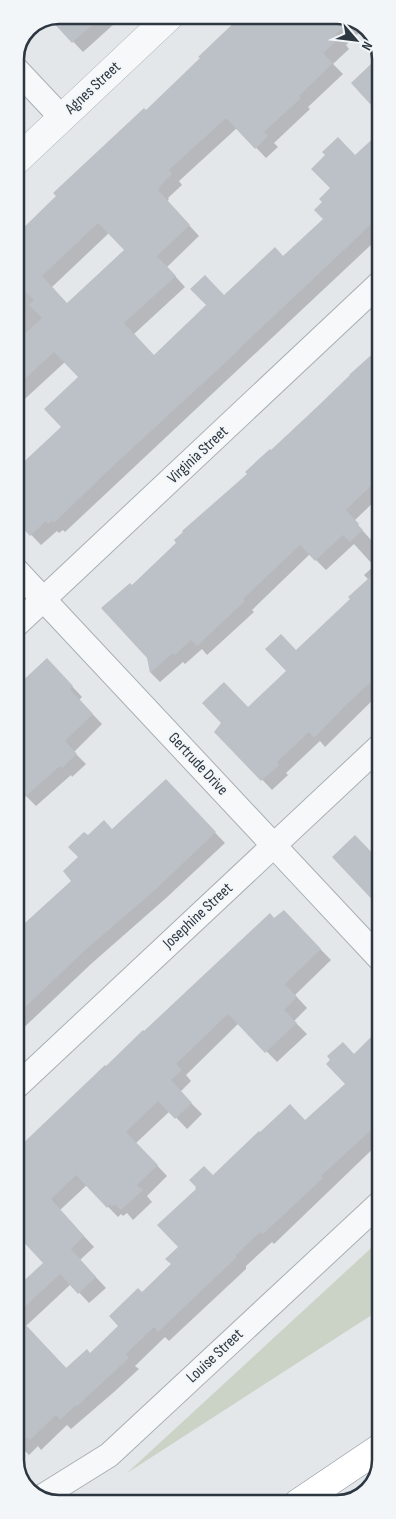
<svg xmlns="http://www.w3.org/2000/svg" width="396" height="1519" font-family="'Sofia Sans Condensed',sans-serif">
<rect width="100%" height="100%" fill="#e4e7ea"/>
<path fill="#cbd3c6" d="M381,1239V1309L127,1473Z"/>
<g fill="#0003" fill-rule="evenodd">
<path d="M59,15H124L83,52L51,18Z"/>
<path d="M343,15L366,26L346,45L349,49L333,64L343,74L308,107L310,109L274,143L278,147L266,158L237,128L179,181L182,185L168,198L169,199L167,201L199,236L167,267L185,287L134,334L154,357L224,297L284,258L324,219V202L332,188L355,156L380,134V230L374,239L375,240L372,242L373,243L65,532L63,530L59,533L57,531L41,545L15,518L63,427L80,378L65,362L15,408V237L146,111ZM109,233L126,250L67,304L52,287Z"/>
<path d="M380,58V113L352,83Z"/>
<path d="M380,348V496L354,521L380,550L381,692L325,747L320,741L286,773L288,775L272,790L216,731L248,709L288,671L296,652L352,599L369,580L364,575L374,566L354,544L326,570L310,554L252,610L254,612L207,655L202,649L185,664L183,662L160,682L151,673L132,586L271,451Z"/>
<path d="M57,670L82,697L79,700L102,724L74,752L86,764L72,777L71,775L36,806L17,787L15,789V690Z"/>
<path d="M175,791L225,843L165,899L91,964L16,1035L15,919L23,927L73,881L80,857L88,837L112,831Z"/>
<path d="M284,912L331,960L295,995L307,1008L294,1021L307,1034L277,1062L239,1023L186,1075L191,1081L180,1092L202,1114L187,1129L170,1111L136,1143L167,1176L147,1196L152,1202L133,1220L127,1213L123,1216L121,1214L118,1217L87,1185L60,1210L94,1247L80,1260L106,1288L89,1303L71,1284L26,1326L67,1369L90,1354L120,1326L142,1293L172,1264L213,1177L306,1122L346,1084L354,1055L381,1029V1141L274,1244L272,1242L246,1266V1269L169,1341L165,1337L135,1366L139,1369L114,1392L71,1429L67,1425L41,1450L38,1446L29,1455L16,1442V1290L44,1263L23,1240L16,1247V1149L19,1146L20,1147L144,1033Z"/>
</g>
<g fill="#bcc1c7" fill-rule="evenodd">
<path d="M59,15H103L72,43L50,19Z"/>
<path d="M242,15H343L352,20L336,34L340,38L323,53L333,63L299,96L301,98L264,132L268,136L255,149L226,118L169,170L172,174L159,187L160,188L158,190L190,225L157,256L176,276L124,323L154,355L206,305L190,289L205,275L224,295L275,247L283,256L323,219L314,210L322,202L319,199L330,188L311,169L325,155L322,152L338,137L355,155L380,132V217L363,231V232L241,347L240,349L112,467L54,523L52,521L48,524L46,521L30,536L15,520V470L61,427L44,409L78,377L54,352L15,388V343L42,318L29,305L34,300L15,282V236L56,196L53,193L144,108L146,110L200,58L198,57ZM98,223L124,250L67,303L42,276Z"/>
<path d="M371,64L380,74V115L351,83Z"/>
<path d="M380,347V477L346,510L359,524L358,525L363,530L350,542L343,535L315,561L300,545L243,599L245,601L197,646L191,640L175,655L173,653L150,673L147,658L101,608L130,583L132,585L176,543L174,540L183,532L182,531L247,474L245,472L261,457L270,449L271,450L318,406L350,375H349Z"/>
<path d="M380,568L381,673L349,702L314,738L309,732L277,762L279,765L261,781L214,732L221,723L202,703L224,682L248,707L286,671L265,649L281,634L296,650L350,599L348,597Z"/>
<path d="M47,658L73,686L70,689L93,714L65,741L77,754L62,768L60,766L25,797L15,786V688Z"/>
<path d="M166,779L216,832L155,890L81,954L16,1016L15,932L71,881L63,871L78,857L68,847L84,832L88,835L104,820L112,829Z"/>
<path d="M355,835L381,862V909L332,857Z"/>
<path d="M284,910L321,949L285,984L297,997L284,1010L297,1023L265,1053L228,1014L176,1064L182,1070L171,1080L192,1103L175,1119L158,1101L126,1132L158,1165L137,1185L143,1190L121,1210L115,1204L112,1207L110,1204L107,1208L76,1175L51,1199L84,1236L71,1249L96,1277L78,1294L60,1274L16,1315V1288L43,1263L16,1234V1150L105,1065L106,1066L143,1030L144,1031L270,913L274,918Z"/>
<path d="M381,1027V1121L321,1176L323,1178L263,1234L260,1232L236,1255V1258L158,1332L154,1327L126,1354L129,1358L77,1406L76,1405L60,1420L56,1415L30,1440L27,1437L16,1447V1333L25,1324L66,1368L87,1349L90,1353L118,1326L109,1316L138,1288L142,1292L171,1264L165,1259L178,1247L157,1225L196,1189L195,1188L196,1187L189,1180L204,1166L213,1175L259,1131L260,1132L290,1104L305,1120L345,1084L326,1064L330,1060L327,1056L343,1042L354,1054Z"/>
</g>
<g fill="none" stroke-linecap="round" stroke-linejoin="round">
<g stroke="#a9afb4" stroke-width="26">
<g id="minor">
<path d="M15,68L62,118"/>
<path d="M15,569L381,960"/>
<path d="M15,626L380,283"/>
<path d="M16,1087L381,745"/>
<path d="M40,1498L109,1455L381,1202"/>
</g>
</g>
<g stroke="#a9afb4" stroke-width="29">
<path id="tertiary" d="M15,162L171,15"/>
</g>
<g stroke="#8d979f" stroke-width="29">
<path id="motorway" d="M298,1503L381,1447"/>
</g>
<use href="#minor" stroke="#f6f8f9" stroke-width="24"/>
<use href="#tertiary" stroke="#f6f8f9" stroke-width="28"/>
<use href="#motorway" stroke="#fff" stroke-width="28"/>
</g>
<g text-anchor="middle" dominant-baseline="central" stroke-width="4" stroke-linejoin="round" paint-order="stroke">
<g font-size="16" fill="#2d3741" stroke="#f3f6f8">
<text transform="translate(93 88) rotate(-43)">Agnes Street</text>
<text transform="translate(198 455) rotate(-43)">Virginia Street</text>
<text transform="translate(198 764) rotate(47)">Gertrude Drive</text>
<text transform="translate(198 916) rotate(-43)">Josephine Street</text>
<text transform="translate(215 1356) rotate(-43)">Louise Street</text>
</g>
</g>
<path d="M0 0H396V1519H0ZM59 24H337A35 35 0 0 1 372 59V1460A35 35 0 0 1 337 1495H59A35 35 0 0 1 24 1460V59A35 35 0 0 1 59 24Z" fill="#f3f6f8" fill-rule="evenodd"/>
<path fill="none" stroke="#2d3741" stroke-width="2.5" d="M59 24H337A35 35 0 0 1 372 59V1460A35 35 0 0 1 337 1495H59A35 35 0 0 1 24 1460V59A35 35 0 0 1 59 24Z"/>
<g transform="translate(356 40) rotate(118)" stroke="#f3f6f8" stroke-width="4" paint-order="stroke">
<path d="M0-4L9 19L0 12L-9 19Z" fill="#2d3741"/>
<text y="-8" font-size="14" font-weight="bold" text-anchor="middle" fill="#2d3741">N</text>
</g>
</svg>
